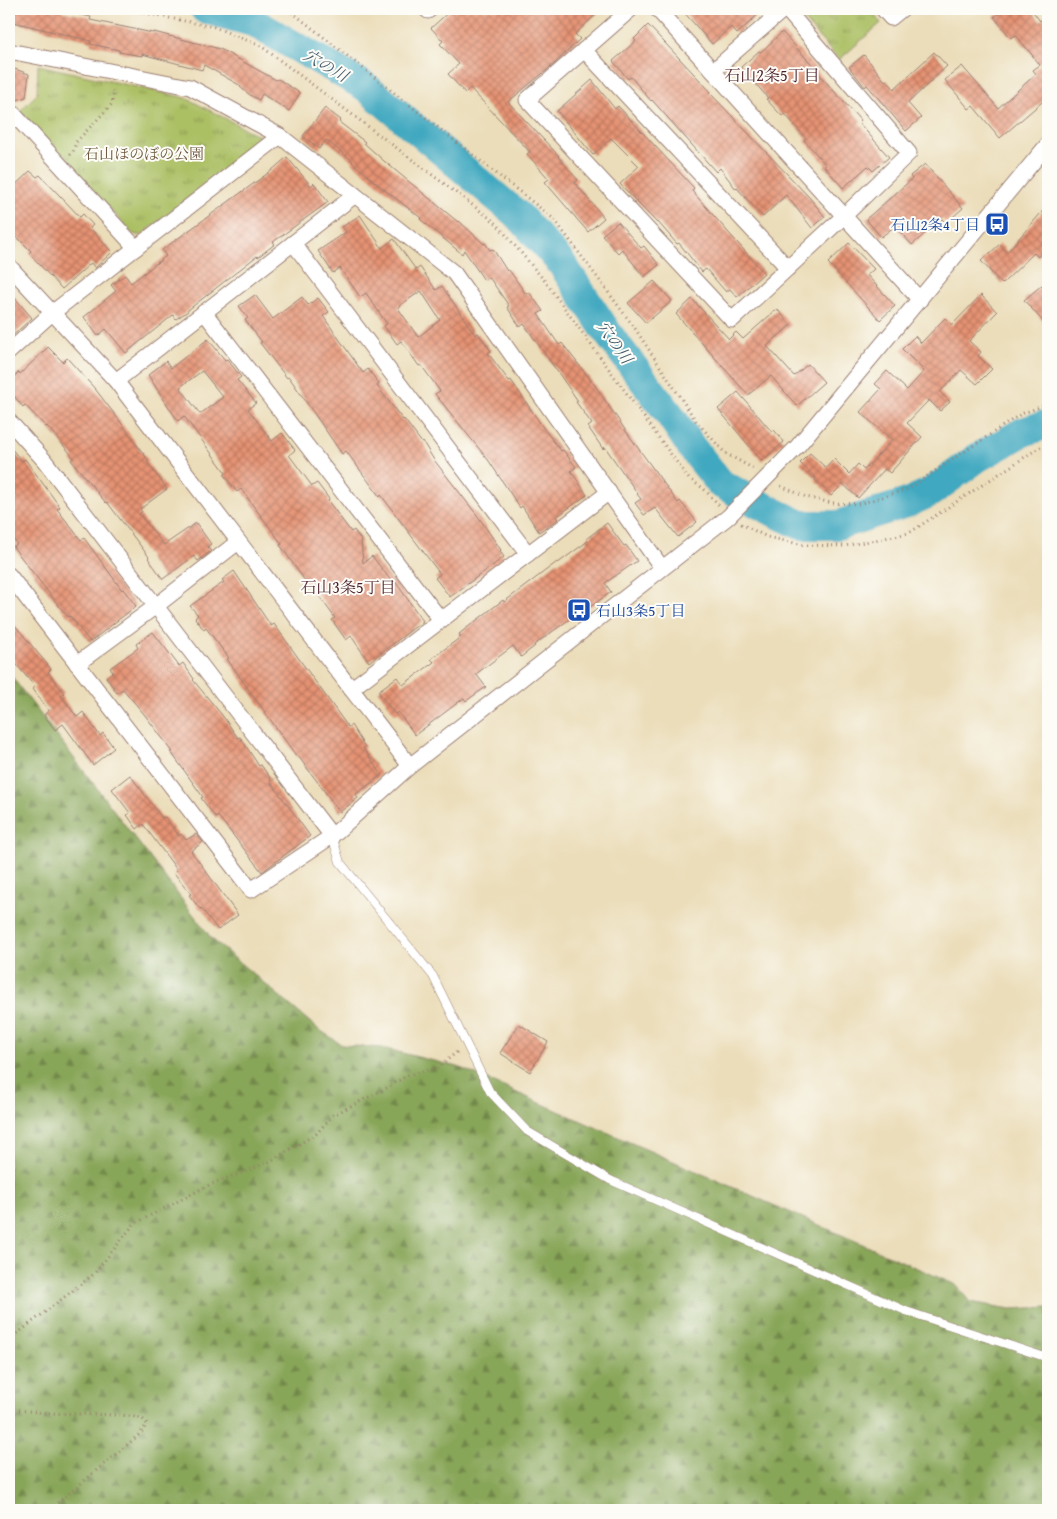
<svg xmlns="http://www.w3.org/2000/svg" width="1057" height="1519" font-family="'Gentium Book Plus','Noto Serif JP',serif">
<defs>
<pattern id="forest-firs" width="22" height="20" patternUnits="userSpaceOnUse" patternTransform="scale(1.25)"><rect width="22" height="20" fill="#88a659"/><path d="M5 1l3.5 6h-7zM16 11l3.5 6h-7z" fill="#71874a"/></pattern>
<pattern id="park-tufts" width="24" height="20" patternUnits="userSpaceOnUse" patternTransform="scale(1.25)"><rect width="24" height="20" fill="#abbf63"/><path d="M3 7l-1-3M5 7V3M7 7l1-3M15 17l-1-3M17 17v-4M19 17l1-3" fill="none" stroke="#8d9b52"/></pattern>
<pattern id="building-cross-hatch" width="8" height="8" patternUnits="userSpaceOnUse" patternTransform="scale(1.25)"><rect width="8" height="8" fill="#e59373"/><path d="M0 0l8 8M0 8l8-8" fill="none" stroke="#bc775f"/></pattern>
</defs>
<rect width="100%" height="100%" fill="#fdfcf7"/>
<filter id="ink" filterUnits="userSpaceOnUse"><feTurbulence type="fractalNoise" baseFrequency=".02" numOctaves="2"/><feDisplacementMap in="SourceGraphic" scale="10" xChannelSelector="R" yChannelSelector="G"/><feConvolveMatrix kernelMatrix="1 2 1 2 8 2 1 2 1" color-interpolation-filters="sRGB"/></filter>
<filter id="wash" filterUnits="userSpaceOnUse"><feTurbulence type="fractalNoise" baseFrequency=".0096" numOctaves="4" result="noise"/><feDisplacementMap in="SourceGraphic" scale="20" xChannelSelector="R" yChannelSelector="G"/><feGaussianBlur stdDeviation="1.12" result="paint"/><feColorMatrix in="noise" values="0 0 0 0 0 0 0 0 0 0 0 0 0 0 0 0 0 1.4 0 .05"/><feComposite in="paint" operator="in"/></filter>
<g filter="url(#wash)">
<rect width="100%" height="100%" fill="#ebddb9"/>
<path fill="url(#forest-firs)" stroke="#696242" d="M9,673L212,939L318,1029L342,1045L382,1048L458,1067L956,1285L970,1302L1011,1309L1048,1307V1510H9Z"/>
<g fill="url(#park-tufts)" stroke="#7a6f47">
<path d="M799,9H869L881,23L839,60L796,11Z"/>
<path d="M38,65L186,98L263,138L141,236L133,234L20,111L37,94Z"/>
</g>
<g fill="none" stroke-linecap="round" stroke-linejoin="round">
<path stroke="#40a8c0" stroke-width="30" d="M205,9L253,22L366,87L520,217L562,264L609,335L670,415L692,448L721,484L776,513L801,525H838L907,503L931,492L977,458L1023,432L1048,424"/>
</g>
<g id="blocks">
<g fill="url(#building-cross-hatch)" fill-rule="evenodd">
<path d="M9,9H62V11L91,17L90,20L153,33L154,32L220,49L276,80L278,79L300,93L289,111L262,94L259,100L250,95L240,87L241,86L204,65L202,70L142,54V56L119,52V50L90,44L91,41L9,21Z"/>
<path d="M452,9H602L575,34L580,39L555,63L508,102L559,156L558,157L578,180L575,183L604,218L588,232L545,182L549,179L527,154L530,152L470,88L465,93L448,74L459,64L440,44L443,41L431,28Z"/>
<path d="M681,9H764L737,34L731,27L712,44Z"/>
<path d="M1005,9H1031L1040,21L1048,14V97L1000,138L973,106L969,109L945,80L962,66L998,108L1036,74L1033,70L1040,65L1016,35L1011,38L994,17Z"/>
<path d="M648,25L710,91L709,92L809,197L825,217L812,228L786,195L763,217L737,188L736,189L720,168L716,172L652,100L651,101L631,77L628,79L613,61L636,41L634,39Z"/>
<path d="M782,32L818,71L817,72L861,121L859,123L889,157L873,171L868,166L843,188L824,166L826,165L804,140L806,138L785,114L782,116L766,99L768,98L741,67L759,51L761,52Z"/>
<path d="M934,52L947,66L908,103L921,118L906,131L867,85L865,87L849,67L864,55L885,81L887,80L894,89Z"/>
<path d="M9,67L29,74L26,97L14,101L9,100Z"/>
<path d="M592,80L615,109L618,106L694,188L692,191L764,273L737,297L730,289L726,292L706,269L702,272L679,243L677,244L658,222L657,223L620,184L639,166L611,138L593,155L557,111Z"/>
<path d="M325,108L341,120L339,122L365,142L364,143L384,161L458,222L459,221L484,244L485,243L490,250L493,249L507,271L509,270L526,294L529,292L543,311L538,314L559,345L562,343L596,387L628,434L678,503L680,501L697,522L678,537L655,508L644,515L635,503L641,499L637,494H638L605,447L603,449L588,427L592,424L576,402L578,401L524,324L520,327L507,307L509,306L489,277L484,280L464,250L462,254L420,219L421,218L375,182L352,162L353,161L326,140L319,149L303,136Z"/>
<path d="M287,157L311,186L314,183L328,202L273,242L275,244L258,257L257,256L188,310V311L176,319L173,315L126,353L106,329L98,336L84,317L116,291L111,285L125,275L131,283L166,256L162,250L271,171Z"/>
<path d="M925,164L963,208L946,223L942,219L912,245L895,226L881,237L866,219L912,179L910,176Z"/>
<path d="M30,171L37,177L40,175L80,217L83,214L93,225L90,228L112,252L95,268L91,263L62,289L29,253L31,251L9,229V191Z"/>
<path d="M1048,205V245L1038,257L1034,253L1002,284L981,261L1000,244L1007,252Z"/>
<path d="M360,215L382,248L394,239L416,270L420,267L436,290L442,286L475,335L478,333L491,351L488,353L509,381L511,380L544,429L561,451L563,450L576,467L571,471L587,495L556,517L558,519L539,532L522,506L520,508L489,461L435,394L440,391L421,365L419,366L401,341L397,344L384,326L387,324L366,293L360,297L340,268L333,273L318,251L346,232L342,227ZM421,291L440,320L418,337L398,308L399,306Z"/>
<path d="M618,222L641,248L644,246L659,265L644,277L622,249L618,253L602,235Z"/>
<path d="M849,243L874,269L867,275L895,306L880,320L828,263Z"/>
<path d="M654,281L672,301L646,323L628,303Z"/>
<path d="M1042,285L1048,292V327L1024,300Z"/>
<path d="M9,291L32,318L9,339Z"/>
<path d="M255,295L273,319L302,297L308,305L318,298L329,312L323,316L363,373L368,369L379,384L377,386L403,420L404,419L422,443L423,442L434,460L477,515L501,550L500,551L504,557L450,597L435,578L440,574L404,526L381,495L380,497L346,451L342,454L289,377L287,378L260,343L262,342L245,320L248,318L239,306Z"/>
<path d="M981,295L997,312L969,341L981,352L978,356L992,369L977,384L961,370L940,392L950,402L940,411L929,400L907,423L922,437L890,473L885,469L858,498L843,484L831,496L815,480L816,478L800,463L810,453L826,468L834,459L849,474L858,464L864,470L892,440L860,412L881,389L875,384L887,371L907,390L924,371L902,349L915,336L921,343L945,318L952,325Z"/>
<path d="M692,299L729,339L736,332L743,339L777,309L791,325L767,346L794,376L808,364L824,382L797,406L771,376L748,395L676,314Z"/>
<path d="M208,339L225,360L227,359L241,377L237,380L256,403L248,409L272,441L282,433L295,450L289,455L312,486L317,483L329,499L328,501L351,532L354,530L361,540L363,563L372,556L392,582L394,580L423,621L369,662L351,636L346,640L332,620L335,618L312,586L310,588L280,545L282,544L255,508L241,489L237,492L224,475L226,473L184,416L178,421L148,375L166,361L171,368ZM202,371L223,397L200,414L180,387Z"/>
<path d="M48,347L63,362L67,358L96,390L135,441H134L149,461L147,462L167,489L140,509L142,512L139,514L164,545L196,523L211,544L207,547L211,551L207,554L198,561L194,556L163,579L148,558L149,557L107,502L106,503L71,460L74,458L47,426L46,427L25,405L23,407L9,390V381L19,372L20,374Z"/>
<path d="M738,392L772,432L774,430L784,442L762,461L718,409Z"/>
<path d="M9,446L22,461L25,459L60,507L57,509L81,540L84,538L122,590L123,589L136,606L90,642L70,616L68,617L52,597L13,547L17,544L9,533Z"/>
<path d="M607,523L624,546L626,545L637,561L605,583L611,592L590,607L589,605L534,645L535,646L521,657L513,646L476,674L486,687L466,701L464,698L415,735L398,712L395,714L378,691L397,677L403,685L434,662L431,659L461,637L459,634L503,600L504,602L557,562L558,563L588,541L586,539Z"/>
<path d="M234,571L271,626L274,624L348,727L351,725L365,747L363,748L382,775L356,794L358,798L340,812L298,756L297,757L227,659L229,658L206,628L204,630L195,618L198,615L190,606L224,582L222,580Z"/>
<path d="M9,618L51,669L48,672L64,693L61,696L77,717L83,712L100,736L103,733L114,748L93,765L63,724L55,730L44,715L49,711L33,689L35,687L9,655Z"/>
<path d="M153,632L179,666L183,663L194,679L193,680L222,715L238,738L240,737L259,766L261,765L271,779L270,781L310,836L262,872L218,816L216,818L201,798L203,797L171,752H173L144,714L123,689L117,693L106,677L113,672L110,668L138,648L136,644Z"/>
<path d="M130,775L162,818L165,817L179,836L181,834L186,840L196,834L203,842L191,851L238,915L218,930L201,908L200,909L189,895L191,894L174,873L177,870L143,824L137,829L127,815L130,813L112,789Z"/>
<path d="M519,1024L548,1042L530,1072L500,1053Z"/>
</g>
</g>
</g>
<g filter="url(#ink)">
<use href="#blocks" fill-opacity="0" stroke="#9a7e72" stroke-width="1"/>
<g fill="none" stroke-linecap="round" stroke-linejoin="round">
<g stroke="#9a7e72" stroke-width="9">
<path id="service" d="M332,836L340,862L433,976L490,1092L527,1131L610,1180L906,1311L1048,1358"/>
</g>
<g stroke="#9a7e72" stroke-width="17">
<g id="minor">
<path d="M426,9L428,11L430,9"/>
<path d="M631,9L527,100L732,320L844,216L909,153L786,9"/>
<path d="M657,9L920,300"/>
<path d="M883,9L891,18L902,9"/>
<path d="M584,50L788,268"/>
<path d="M9,51L190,87L280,136L454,273L662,568"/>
<path d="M713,71L784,9"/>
<path d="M9,109L136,248"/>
<path d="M293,243L528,554"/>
<path d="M9,266L116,381L410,766"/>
<path d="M204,312L441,620"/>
<path d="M9,352L52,313L280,136"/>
<path d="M116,381L355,195"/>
<path d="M9,421L44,460L332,836"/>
<path d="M9,575L251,890L332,836L410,766L728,517L797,447L1048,144"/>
<path d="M77,664L156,606L238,542"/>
<path d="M351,689L609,492"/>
</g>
</g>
<g stroke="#9a7e72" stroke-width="3" stroke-dasharray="1 4" stroke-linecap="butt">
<path d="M125,9L214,27L261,46L495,222L544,280L689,479L703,488L720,506"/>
<path d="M288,9L554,219L634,327L696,421L725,453L754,469"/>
<path d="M70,155L73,152L76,142L112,104L114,88"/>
<path d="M781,486L806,497L832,503L859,504L908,489L1021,414L1048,404"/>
<path d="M741,524L767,537L804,545L845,546L909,533L1037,449L1048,443"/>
<path d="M9,1340L94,1274L134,1224L209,1185L267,1163L316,1134L333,1115L385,1089L408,1075L437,1068L457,1052"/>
<path d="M9,1409L45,1413L122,1415L142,1418L147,1424L140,1434L49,1510"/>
</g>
<use href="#service" stroke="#fff" stroke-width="8"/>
<use href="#minor" stroke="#fff" stroke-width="15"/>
</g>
</g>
<defs>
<g id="bus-square" transform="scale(1.25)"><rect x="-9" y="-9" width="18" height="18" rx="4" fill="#1a4fb4" stroke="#fdfcf7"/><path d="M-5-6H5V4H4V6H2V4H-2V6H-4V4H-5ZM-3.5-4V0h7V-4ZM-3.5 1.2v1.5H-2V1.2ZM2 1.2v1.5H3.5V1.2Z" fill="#fff"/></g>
</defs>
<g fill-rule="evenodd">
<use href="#bus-square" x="997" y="224"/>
<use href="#bus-square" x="579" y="610"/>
</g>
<g text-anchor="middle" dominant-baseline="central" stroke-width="4" stroke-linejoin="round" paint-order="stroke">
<g font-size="15" fill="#6c573f" stroke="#fdfcf7">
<text x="144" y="153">石山ほのぼの公園</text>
</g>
<g font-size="15" fill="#164399" stroke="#fdfcf7" text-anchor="end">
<text x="980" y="224">石山2条4丁目</text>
<text x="596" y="610" text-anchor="start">石山3条5丁目</text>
</g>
<g font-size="16" font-style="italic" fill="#465d6e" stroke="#fdfcf7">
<text transform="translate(326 65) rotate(30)">穴の川</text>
<text transform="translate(615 342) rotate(54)">穴の川</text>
</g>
<g font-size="16" fill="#4a1f2b" stroke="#fdfcf7">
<text x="772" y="75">石山2条5丁目</text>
<text x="348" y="587">石山3条5丁目</text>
</g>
</g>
<rect width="1057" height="1519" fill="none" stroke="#fdfcf7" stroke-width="30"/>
</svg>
